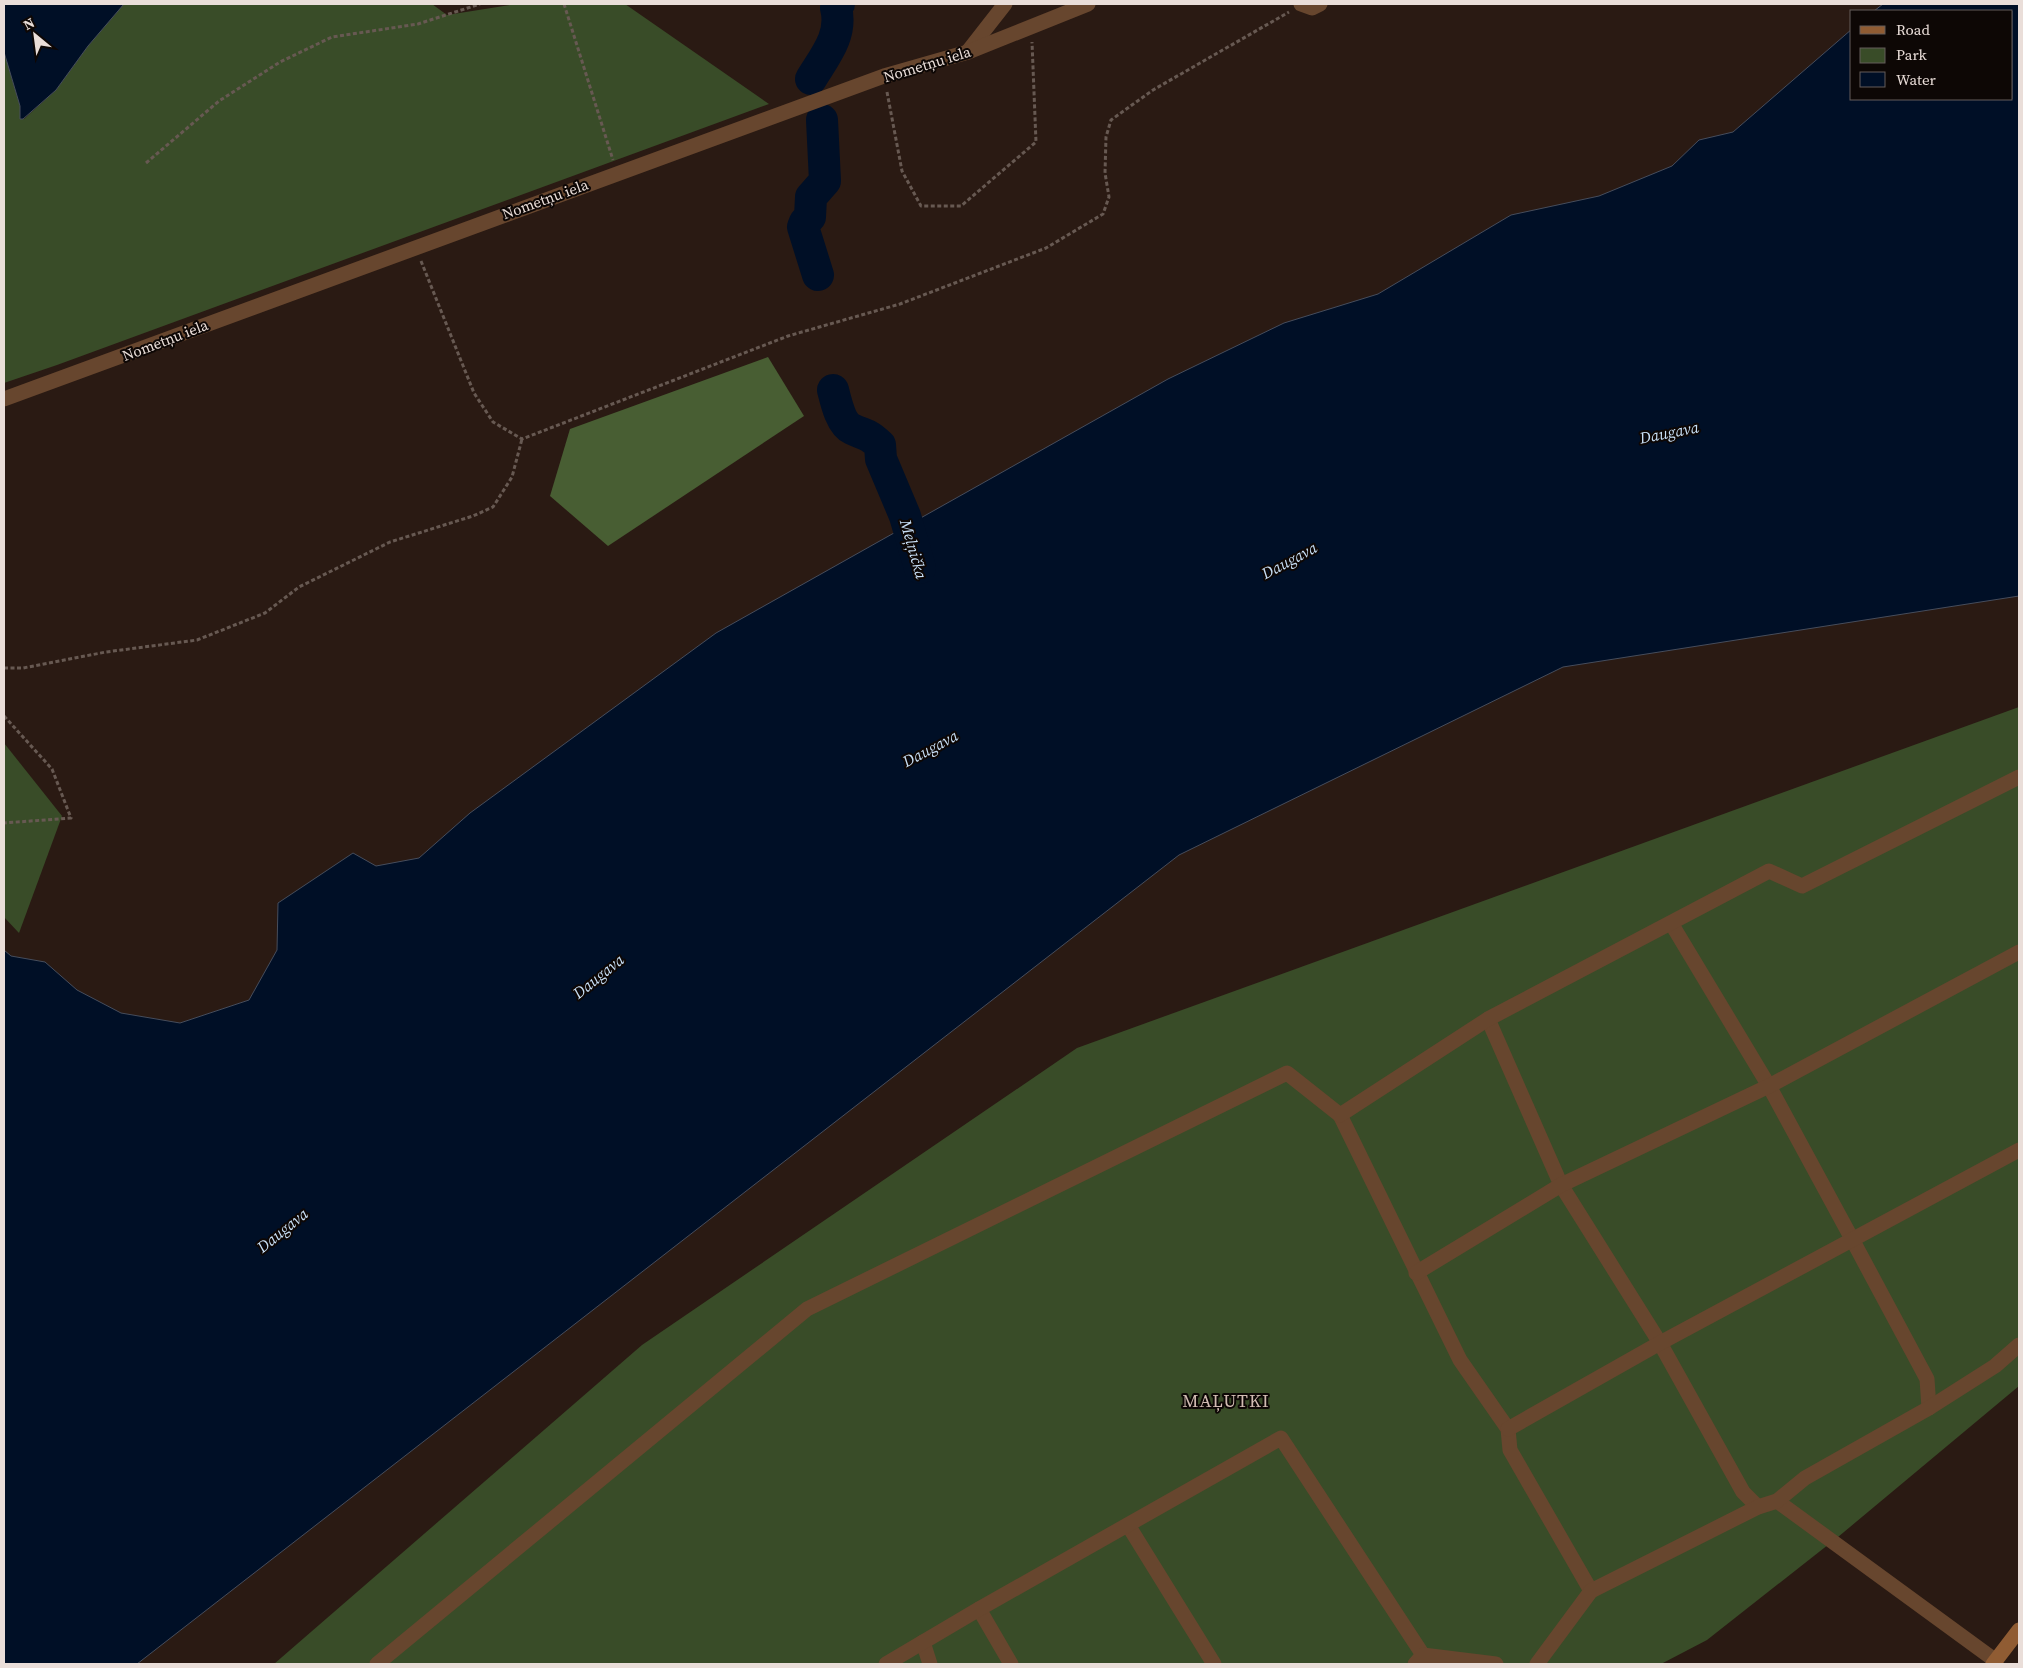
<svg xmlns="http://www.w3.org/2000/svg" width="2023" height="1668" font-family="'Source Serif 4',serif">
<rect width="100%" height="100%" fill="#2a1a13"/>
<g fill="#394c28">
<path d="M124,4H432L447,15L516,4H625L769,104L57,365L4,383V52L20,106V119H24L56,90L88,46Z"/>
<path d="M2019,707V1386L1838,1537L1707,1640L1661,1664H274L642,1345L1077,1048Z"/>
<path d="M4,743L62,816L19,933L4,917Z"/>
</g>
<path fill="#485e33" d="M768,357L804,416L608,546L550,496L570,429Z"/>
<g fill="#000f26" stroke="#464d5c">
<path d="M4,4H124L88,46L56,90L23,119H20V106L4,52Z"/>
<path d="M1883,4H2019V596L1563,667L1179,855L137,1664H4V950L11,956L45,962L77,990L121,1013L180,1023L249,1000L277,950L278,903L353,853L376,866L419,858L470,813L716,633L1168,379L1284,323L1378,294L1511,215L1599,196L1672,166L1699,140L1733,132L1852,29V99H2012V11H1874Z"/>
</g>
<g fill="none" stroke-linecap="round" stroke-linejoin="round">
<g stroke="#000f26" stroke-width="32">
<path d="M811,79C825,56 843,35 836,8L839,4"/>
<path d="M818,275L803,227L805,222L810,217L811,197L825,181L822,120"/>
<path d="M833,390C836,402 841,424 852,429C867,436 867,433 880,445L881,459L905,516L920,568"/>
</g>
<g stroke="#675952" stroke-width="3" stroke-dasharray="4 2.5" stroke-linecap="butt">
<path d="M564,4L613,160"/>
<path d="M887,92L902,171L921,206H961L1036,142L1032,42"/>
<path d="M146,163L219,101L280,62L332,37L418,24L480,4"/>
<path d="M421,261L474,393L493,422L522,439L788,336L900,304L1046,248L1103,214L1109,197L1105,173L1106,137L1111,120L1153,90L1289,12"/>
<path d="M4,668H23L106,652L197,640L265,613L299,587L390,542L473,516L493,507L512,477L522,439"/>
<path d="M4,716L52,769L71,818L4,823"/>
</g>
<g stroke="#67462e" stroke-width="15">
<path d="M1301,4L1312,8L1320,4"/>
<path d="M969,50L1005,4"/>
<path d="M4,399L884,76L968,52L1088,4"/>
<path d="M1671,923L1769,1086L1852,1239L1927,1379L1929,1408"/>
<path d="M1488,1019L1561,1185L1660,1343L1743,1492L1758,1507"/>
<path d="M1340,1115L1460,1360L1508,1429L1510,1450L1591,1591"/>
<path d="M1416,1273L1561,1185L1769,1086L2019,952"/>
<path d="M1508,1429L1660,1343L2019,1150"/>
<path d="M1777,1501L1996,1661"/>
<path d="M1128,1525L1214,1664"/>
<path d="M979,1609L1011,1664"/>
<path d="M923,1642L930,1664"/>
<path d="M377,1664L807,1309L1287,1073L1340,1115L1488,1019L1769,871L1802,886L2019,777"/>
<path d="M886,1664L979,1609L1281,1438L1423,1655"/>
<path d="M1415,1664L1423,1655L1496,1664"/>
<path d="M1537,1664L1591,1591L1758,1507L1777,1501L1805,1478L1929,1408L1995,1366L2019,1345"/>
</g>
<path stroke="#905c33" stroke-width="15" d="M1993,1664L2019,1630"/>
</g>
<g text-anchor="middle" dominant-baseline="central" stroke-width="4" stroke-linejoin="round" paint-order="stroke">
<g font-size="15" fill="#eaded9" stroke="#0d0705">
<text transform="translate(927 64) rotate(-17)">Nometņu iela</text>
<text transform="translate(545 199) rotate(-20)">Nometņu iela</text>
<text transform="translate(165 340) rotate(-21)">Nometņu iela</text>
</g>
<g font-size="16" font-style="italic" fill="#c8dff6" stroke="#0d0705">
<text transform="translate(1669 432) rotate(-11)">Daugava</text>
<text transform="translate(914 549) rotate(74)">Meļņička</text>
<text transform="translate(1289 560) rotate(-28)">Daugava</text>
<text transform="translate(930 748) rotate(-28)">Daugava</text>
<text transform="translate(598 976) rotate(-39)">Daugava</text>
<text transform="translate(282 1230) rotate(-39)">Daugava</text>
</g>
<g font-size="18" letter-spacing="1" fill="#d2bcb3" stroke="#0d0705">
<text x="1226" y="1400">MAĻUTKI</text>
</g>
</g>
<rect width="2023" height="1668" fill="none" stroke="#eaded9" stroke-width="10"/>
<rect x="1850" y="10" width="162" height="90" fill="#0d0705" stroke="#655d5a"/>
<rect x="1860" y="26" width="25" height="8" fill="#905c33" stroke="#655d5a"/>
<text x="1896" y="35" font-size="15" fill="#eaded9">Road</text>
<rect x="1860" y="48" width="25" height="15" fill="#394c28" stroke="#655d5a"/>
<text x="1896" y="60" font-size="15" fill="#eaded9">Park</text>
<rect x="1860" y="72" width="25" height="15" fill="#000f26" stroke="#655d5a"/>
<text x="1896" y="85" font-size="15" fill="#eaded9">Water</text>
<g transform="translate(35 35) rotate(331)" stroke="#0d0705" stroke-width="4" paint-order="stroke">
<path d="M0-4L9 19L0 12L-9 19Z" fill="#eaded9"/>
<text y="-8" font-size="14" font-weight="bold" text-anchor="middle" fill="#eaded9">N</text>
</g>
</svg>
